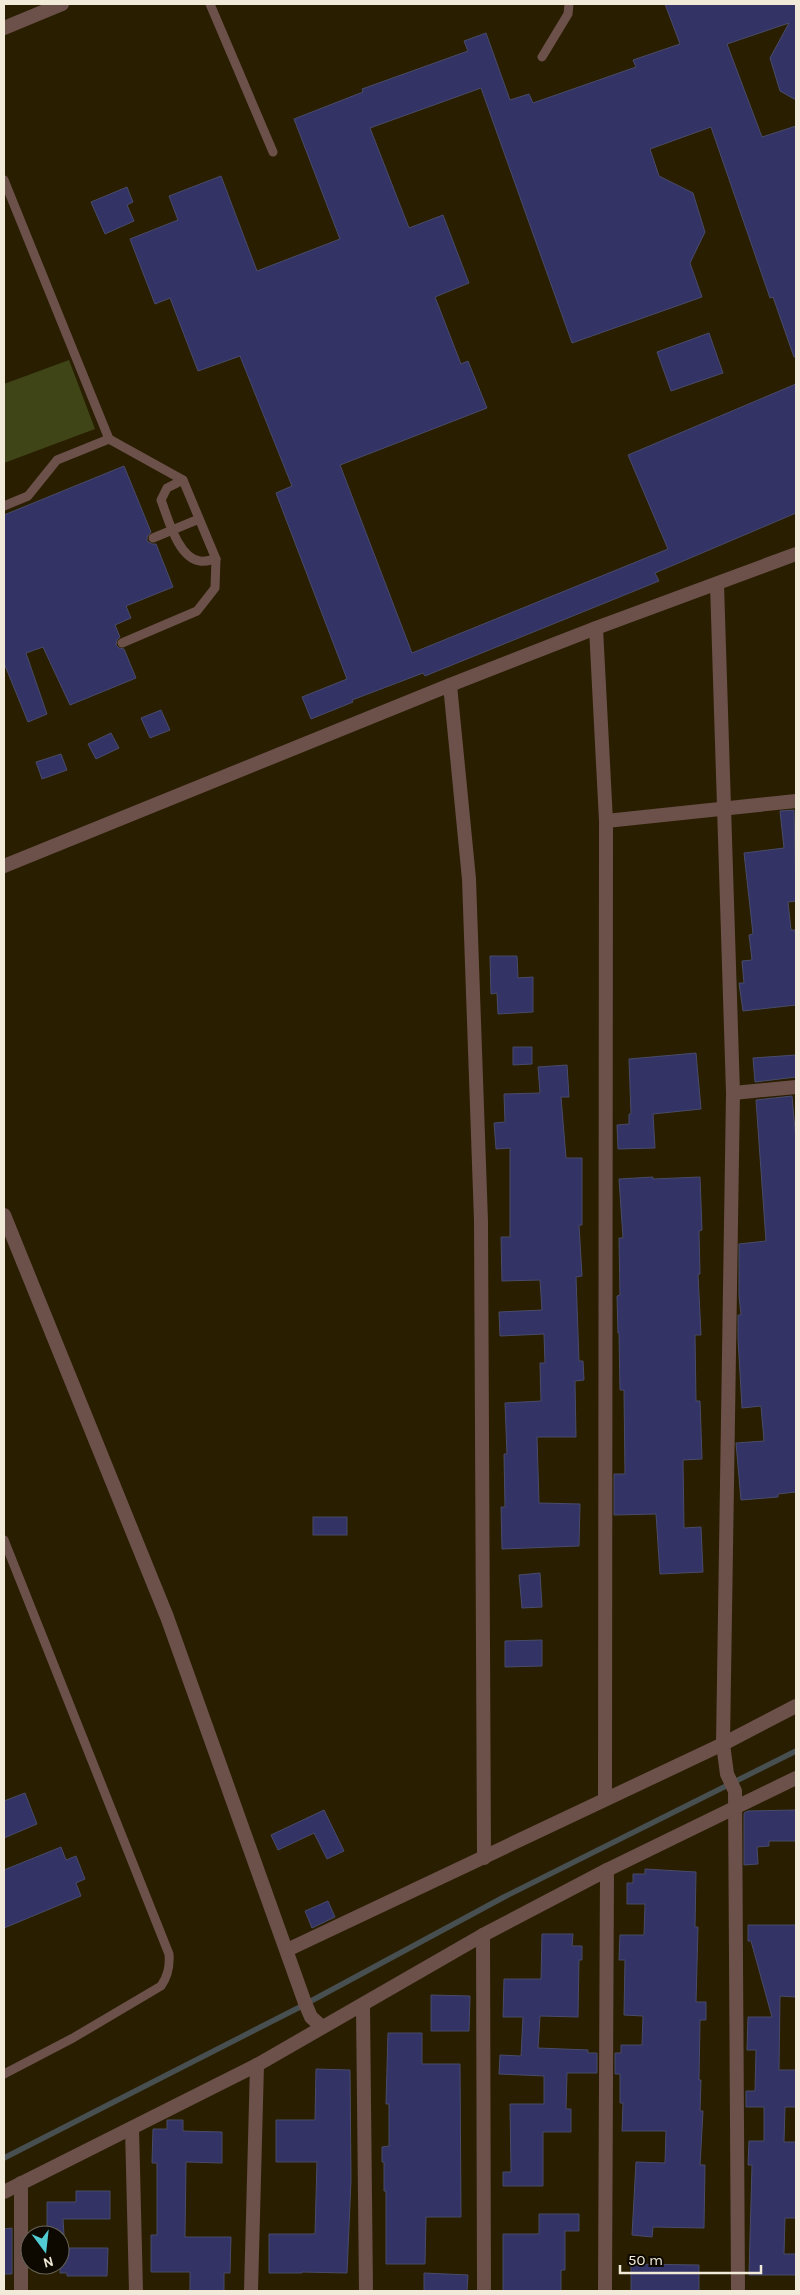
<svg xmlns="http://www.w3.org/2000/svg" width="800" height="2295" font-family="Karla,sans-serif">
<rect width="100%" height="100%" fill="#291e00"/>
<path fill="#3f4516" d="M69,360L95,429L4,463V384Z"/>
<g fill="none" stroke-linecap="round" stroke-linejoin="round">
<path stroke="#484f51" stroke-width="5.5" d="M4,2158L298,2008L504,1897L796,1751"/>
</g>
<g fill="#333365" stroke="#494b69">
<path d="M665,4H796V100L780,91L770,58L789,23L727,44L762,137L796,126V357H794L773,297L770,298L711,127L650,149L659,176L693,193L705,232L690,263L702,297L572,343L481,88L370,128L409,228L443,215L469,283L435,297L461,364L468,361L487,408L340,465L412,653L668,549L628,455L796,384V513L655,573L659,581L425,676L423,673L352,700L353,702L311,719L302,697L347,679L276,493L292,486L240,356L198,371L170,298L155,304L130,239L178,220L169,196L221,176L257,271L340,239L294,119L363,92L362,89L468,51L464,41L486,33L510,100L529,94L533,103L636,67L633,60L680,44Z"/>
<path d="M127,187L133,202L127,205L134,221L105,234L91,202Z"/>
<path d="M709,333L723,373L671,391L657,352Z"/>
<path d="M124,466L151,532L147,537V541L152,544H156L173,587L126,606L131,618L115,625L120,637L117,640L116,645L119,648L124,649L136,678L70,705L43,647L26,653L47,714L28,722L4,663V515Z"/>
<path d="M161,710L170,730L150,738L141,718Z"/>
<path d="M111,733L119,748L96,759L88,744Z"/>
<path d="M61,754L67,770L42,779L36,762Z"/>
<path d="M794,810L796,901L788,902L791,930H795L796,942V1005L743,1011L739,983H744L742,961L752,960L749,935L753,934L744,853L784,848L780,811Z"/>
<path d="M490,956H517L518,978L533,977V1012L498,1014L497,993L491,994Z"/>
<path d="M513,1047H532V1064L513,1065Z"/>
<path d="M696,1053L701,1109L653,1114L655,1148L618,1149L617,1125L629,1124V1114H631L629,1059Z"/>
<path d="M796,1055V1077L755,1082L753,1058Z"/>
<path d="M567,1065L569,1097H561L566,1158H582V1225H579L582,1276L576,1277L579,1361H583L584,1380L575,1381L576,1437H537L539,1503L580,1504L579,1546L502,1549L501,1507H505L504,1454H507L505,1403L541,1401L540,1363H545L544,1334L500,1336L499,1312L542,1310L540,1280L502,1281L501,1237H510V1148L496,1149L494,1123L505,1122L504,1094L540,1093L538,1067Z"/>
<path d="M792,1096L796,1141V1492L778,1494V1497L741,1500L736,1443L764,1441L761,1406L742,1408L738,1338V1315H741L739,1296V1244L766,1241L756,1100Z"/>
<path d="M653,1177V1179L700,1177L702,1230L699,1231L700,1274H698L701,1335H695L696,1401H700L702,1459L683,1460L684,1528L701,1527L703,1572L660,1574L656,1514L614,1515V1474H625L624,1390H620L619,1333H618L617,1296L620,1295L619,1238H623L619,1179Z"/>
<rect x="313" y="1517" width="34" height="18"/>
<path d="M540,1573L542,1607L522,1608L519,1575Z"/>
<path d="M542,1640V1666L505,1667V1641Z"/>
<path d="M25,1793L37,1824L4,1838V1801Z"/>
<path d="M324,1810L344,1851L327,1859L314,1833L278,1850L271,1835Z"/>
<path d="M796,1810V1841H769V1846L757,1847L758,1864L744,1865V1813L748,1811Z"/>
<path d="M61,1847L66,1860L76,1856L85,1879L76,1883L81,1896L4,1928V1870Z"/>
<path d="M645,1869L696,1872L695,1927H698L696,2002H706V2020H700L699,2080H701L700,2111H703L700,2165H705L704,2228L653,2227L652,2237L632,2235L636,2162L665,2163L666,2131H622L623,2103H620V2074H615V2053H621V2045H642L643,2016L624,2015L625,1960H619L620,1935H644L645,1904H627V1883H633V1874H645Z"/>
<path d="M328,1901L335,1917L312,1928L305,1911Z"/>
<path d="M748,1925H796V1997L780,1996L779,2070H796V2107H785L784,2142H796V2218H785L784,2254H796V2275H749L752,2165H748L749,2141H764V2107H746V2091H755L756,2050H747L748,2017H772L751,1941H748Z"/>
<path d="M542,1934H573L572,1946H582V1960H579L578,2017L540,2016L538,2048L588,2050V2053H597V2073H567L566,2109H571V2132H543V2186H503V2172H511L510,2104H544V2076L499,2074L500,2055L521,2056L523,2017H503L504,1979H541Z"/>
<path d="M431,1995L470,1996L469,2031H431Z"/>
<path d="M388,2033H422V2064H460L461,2217H426L425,2264H386V2191H384V2162H382V2147L389,2146V2104H386Z"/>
<path d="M316,2069L350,2070L351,2180L347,2273L302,2272V2273H269V2234H315L317,2162H276V2120H315Z"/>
<path d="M167,2120H183V2131L222,2132V2163L186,2162L185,2237H231L230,2273H224V2291H190V2272H151V2235H157V2163H152L153,2129H167Z"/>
<path d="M76,2191H110V2219H63L64,2235H47V2202H76Z"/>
<path d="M539,2214H579V2231H565V2270H561V2291H503V2234H539Z"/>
<path d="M12,2228V2274H4V2229Z"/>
<path d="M60,2248H108L107,2276H67V2273H60Z"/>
<path d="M631,2264L699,2265V2291H631Z"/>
<path d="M424,2273L468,2275L467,2291H424Z"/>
</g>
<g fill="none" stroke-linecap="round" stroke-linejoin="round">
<g stroke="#6c504a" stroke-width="9">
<path d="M210,4L273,152"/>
<path d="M542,57L568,14L569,4"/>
<path d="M4,180L109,439L57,460L28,496L4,506"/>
<path d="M109,439L183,480L216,559L215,588L197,611L122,643"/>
<path d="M183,480L167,488L161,500C168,518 178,558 200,561C205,562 211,560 216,559"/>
<path d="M153,538L199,519"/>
<path d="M4,1540L169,1954C170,1967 168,1976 161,1986L73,2038L4,2074"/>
</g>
<g stroke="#6c504a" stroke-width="14">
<path d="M4,28L62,4"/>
<path d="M717,584L733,1093L723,1744L727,1774L735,1791L738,2291"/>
<path d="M596,628L606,821L605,1799"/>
<path d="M450,685L469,879L481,1221L484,1858"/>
<path d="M606,821L796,801"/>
<path d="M4,866L450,685L596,628L796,554"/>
<path d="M733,1093L796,1087"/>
<path d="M4,1215L167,1617L305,2003L311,2017L322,2027"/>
<path d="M483,1935L484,2291"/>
<path d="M287,1950L723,1744L796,1706"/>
<path d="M363,2006L366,2291"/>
<path d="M132,2128L136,2291"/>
<path d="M21,2291V2183"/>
<path d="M251,2291L257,2065"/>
<path d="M605,2291L607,1870"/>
</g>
<path stroke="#6c504a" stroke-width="14" d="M4,2192L257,2065L483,1935L607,1870L796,1778"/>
</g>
<rect width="800" height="2295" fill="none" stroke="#f1ead8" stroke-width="10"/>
<g transform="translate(45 2250) rotate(165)"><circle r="24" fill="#0d0901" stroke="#686357"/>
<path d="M0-4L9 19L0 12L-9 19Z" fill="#51ccd3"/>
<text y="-8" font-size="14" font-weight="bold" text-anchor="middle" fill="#f1ead8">N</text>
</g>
<path d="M620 2265v8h141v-8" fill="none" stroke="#f1ead8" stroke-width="2.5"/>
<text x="628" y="2265" font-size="15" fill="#f1ead8" stroke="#0d0901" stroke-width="4" paint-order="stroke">50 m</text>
</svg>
